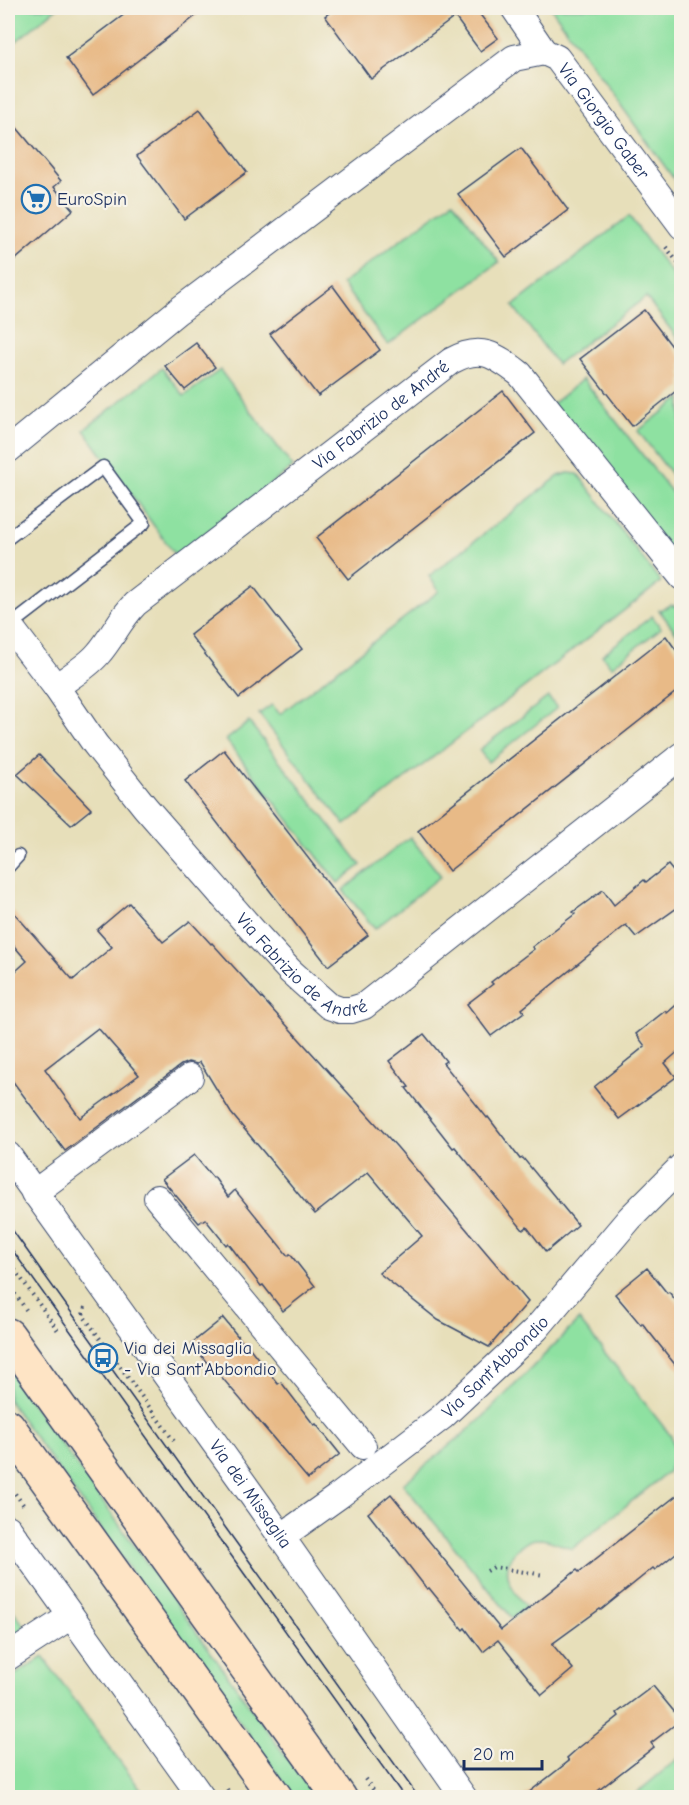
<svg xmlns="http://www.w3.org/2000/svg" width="689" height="1805" font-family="'Comic Neue',sans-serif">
<rect width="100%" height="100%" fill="#f7f3e8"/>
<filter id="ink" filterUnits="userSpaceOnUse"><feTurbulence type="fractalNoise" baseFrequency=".0167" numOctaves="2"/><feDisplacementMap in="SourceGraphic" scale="12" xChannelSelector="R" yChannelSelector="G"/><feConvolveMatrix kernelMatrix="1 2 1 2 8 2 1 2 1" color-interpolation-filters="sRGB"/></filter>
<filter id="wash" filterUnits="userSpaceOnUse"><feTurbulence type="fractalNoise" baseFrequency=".008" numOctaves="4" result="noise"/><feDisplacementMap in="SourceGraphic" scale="24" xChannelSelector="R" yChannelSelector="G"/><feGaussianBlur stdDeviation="1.35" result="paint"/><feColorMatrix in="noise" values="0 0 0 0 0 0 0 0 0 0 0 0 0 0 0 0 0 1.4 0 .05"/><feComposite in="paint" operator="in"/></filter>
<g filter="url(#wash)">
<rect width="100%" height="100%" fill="#e7dfba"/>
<g fill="#8ee1a1" stroke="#548880" stroke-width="1.5">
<path d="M8,8H57L8,48Z"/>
<path d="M551,8H681V189Z"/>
<path d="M453,201L499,262L388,345L342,284Z"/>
<path d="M629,216L681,286V343L646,297L557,364L513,306Z"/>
<path d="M162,368L184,396L220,370L293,467L176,556L84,430Z"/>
<path d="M583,379L681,504V553L673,559L552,404Z"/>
<path d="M681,398V487L638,431Z"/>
<path d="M568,473L578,474L661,582L345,825L259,714L272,705L280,714L439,591L429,576L559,476Z"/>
<path d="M671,605L681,608V639L659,610Z"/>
<path d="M652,616L661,628L611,667L602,655Z"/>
<path d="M548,697L557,708L488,762L479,750Z"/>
<path d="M249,722L361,865L338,883L226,740Z"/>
<path d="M410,837L441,876L375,929L343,890Z"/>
<path d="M579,1320L671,1436L675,1451L668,1472L572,1549C561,1545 544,1536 531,1540C527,1541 520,1547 516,1550C498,1570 512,1590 526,1607L512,1618L403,1484L480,1420Z"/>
<path d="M8,1370L315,1797H294L8,1400Z"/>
<path d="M8,1603L25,1627L8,1639Z"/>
<path d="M43,1657L146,1797H8V1679Z"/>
<path d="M681,1756V1797H632Z"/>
</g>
<g id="blocks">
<g fill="#e8ba87" fill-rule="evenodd">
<path d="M133,8H206L93,95L66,58Z"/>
<path d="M336,8H475L498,38L480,51L455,17L371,79L325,16Z"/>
<path d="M200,109L247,172L184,219L137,156Z"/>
<path d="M8,117L61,181L54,187L73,210L8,266Z"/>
<path d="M521,148L568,210L506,257L458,194Z"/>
<path d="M333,286L380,350L318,396L270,334Z"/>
<path d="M644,310L681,358V387L632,426L580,359Z"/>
<path d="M196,343L215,367L185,390L165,366Z"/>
<path d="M503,391L535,433L348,579L316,538Z"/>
<path d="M253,586L302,649L239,698L190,635Z"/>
<path d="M666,636L681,657V688L449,871L418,831Z"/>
<path d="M224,750L368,935L328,966L185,781Z"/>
<path d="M39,755L91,809L71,825L17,774Z"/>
<path d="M668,865L681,881V905L636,937L626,925L522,1009L524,1012L491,1036L467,1004L493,984L491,982L534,949L532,947L575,914L573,912L603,890L614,905L644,880L646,882Z"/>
<path d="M129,903L163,942L190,921L211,944L212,943L397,1147L528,1302L489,1347L438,1320L379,1273L422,1236L368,1172L315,1214L231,1113L200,1062L197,1064L188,1062L181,1065L65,1151L8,1075V978L27,961L8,939V906L73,980L112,947L97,930ZM98,1028L139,1075L80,1118L45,1069Z"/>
<path d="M681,1001V1049L665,1063L676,1077L619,1119L594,1087L645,1046L636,1034L665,1011L667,1013Z"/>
<path d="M424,1034L446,1061L443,1063L487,1118L488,1117L520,1159L523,1158L578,1225L546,1252L527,1227L523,1230L455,1147L453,1148L406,1088L409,1087L389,1061Z"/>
<path d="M194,1155L213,1178L214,1177L228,1197L235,1190L288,1256L290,1254L315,1286L283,1311L263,1285L261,1286L228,1243L226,1245L205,1219L199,1223L162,1179Z"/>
<path d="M647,1268L667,1293L669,1292L681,1307V1372L642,1323L641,1325L615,1294Z"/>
<path d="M223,1318L244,1344L245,1342L278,1384L281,1382L314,1425L316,1424L340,1454L308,1479L219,1374L216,1375L192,1343Z"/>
<path d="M681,1492V1549L655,1570L653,1568L601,1610L600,1609L552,1644L573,1669L542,1695L498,1640L483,1652L465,1628L463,1630L429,1588L427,1589L368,1513L391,1494L501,1630L577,1570L579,1572Z"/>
<path d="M653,1686L681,1720L651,1743L654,1747L590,1797H523L569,1761L567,1758L576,1750L619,1716L617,1713Z"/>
</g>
</g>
</g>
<g filter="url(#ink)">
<use href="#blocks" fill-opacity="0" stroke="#3a496c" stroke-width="1.5"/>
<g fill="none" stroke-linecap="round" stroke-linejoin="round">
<g stroke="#3a496c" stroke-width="15">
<g id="lane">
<path d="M8,538L103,467L144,523L10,626"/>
<path d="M8,867L18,856"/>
</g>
</g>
<g stroke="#3a496c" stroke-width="28">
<g id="street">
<path d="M514,8L544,52"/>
<path id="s1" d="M544,52L557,58L682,226"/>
<path d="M8,450L178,311L514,58L544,52"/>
<path id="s2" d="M8,624L56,687L95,744L145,807L256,934L290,971L329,1006L340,1010H351L364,1006L682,755"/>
<path id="s3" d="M56,687C69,677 87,667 98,654C112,638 120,619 135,604L451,361C481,344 495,355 520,374L682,577"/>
<path id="s4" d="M8,1155L259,1505L464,1798"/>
<path d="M34,1193L190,1077"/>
<path d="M157,1198L363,1446"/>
<path d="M8,1528L202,1798"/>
<path id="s5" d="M281,1537L340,1495L442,1417L536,1329L630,1218L682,1166"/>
<path d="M8,1657L71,1616"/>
</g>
</g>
<g stroke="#3a496c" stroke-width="36">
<g id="secondary">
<path d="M8,1335L340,1798"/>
<path d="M8,1426L276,1798"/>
</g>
</g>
<g stroke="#3a496c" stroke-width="4" stroke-dasharray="1.5 4.5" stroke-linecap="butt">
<path d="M666,247L682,268"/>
<path d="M8,1260L59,1332"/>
<path d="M8,1284L27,1311"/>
<path d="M85,1307L83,1315L176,1444"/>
<path d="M8,1484L25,1507"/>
<path d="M487,1571L494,1567L544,1575"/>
<path d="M365,1779L379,1798"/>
<path d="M227,1789L233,1798"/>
</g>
<use href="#lane" stroke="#fff" stroke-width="12"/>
<use href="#street" stroke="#fff" stroke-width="26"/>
<use href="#secondary" stroke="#fee4c5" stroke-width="33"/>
<g stroke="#1b2f5e" stroke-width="1.5">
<path d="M8,1224L419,1798"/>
<path d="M8,1244L405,1798"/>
</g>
</g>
</g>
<defs>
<g id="supermarket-ring" transform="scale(1.5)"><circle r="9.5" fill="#f7f3e8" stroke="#1f6fb2" stroke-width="1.5"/><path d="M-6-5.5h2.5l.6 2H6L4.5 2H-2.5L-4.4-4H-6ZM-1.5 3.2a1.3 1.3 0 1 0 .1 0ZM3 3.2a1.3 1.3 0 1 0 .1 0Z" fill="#1f6fb2"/></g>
<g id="bus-ring" transform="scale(1.5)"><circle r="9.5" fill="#f7f3e8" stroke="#1f6fb2" stroke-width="1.5"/><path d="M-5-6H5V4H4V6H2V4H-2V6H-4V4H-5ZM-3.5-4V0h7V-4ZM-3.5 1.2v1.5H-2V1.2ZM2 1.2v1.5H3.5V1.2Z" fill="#1f6fb2"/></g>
</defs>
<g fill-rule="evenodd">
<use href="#supermarket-ring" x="36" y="199"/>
<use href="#bus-ring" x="103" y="1358"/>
</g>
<g text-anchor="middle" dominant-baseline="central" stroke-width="4.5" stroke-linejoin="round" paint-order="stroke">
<g font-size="18" fill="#1b2f5e" stroke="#f7f3e8">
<text stroke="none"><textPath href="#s1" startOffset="93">Via Giorgio Gaber</textPath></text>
<text stroke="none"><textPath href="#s3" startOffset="426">Via Fabrizio de André</textPath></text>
<text stroke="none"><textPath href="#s2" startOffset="456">Via Fabrizio de André</textPath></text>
<text stroke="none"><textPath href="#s5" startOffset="274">Via Sant'Abbondio</textPath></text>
<text stroke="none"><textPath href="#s4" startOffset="417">Via dei Missaglia</textPath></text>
</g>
<g font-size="18" fill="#1b2f5e" stroke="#f7f3e8" text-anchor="start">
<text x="57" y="199">EuroSpin</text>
<text x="124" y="1348">Via dei Missaglia<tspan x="124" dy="21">- Via Sant'Abbondio</tspan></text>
</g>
</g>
<rect width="689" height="1805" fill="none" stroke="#f7f3e8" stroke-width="30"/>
<path d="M464 1760v9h78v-9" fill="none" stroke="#1b2f5e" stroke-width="3"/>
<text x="473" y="1760" font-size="18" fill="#1b2f5e" stroke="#f7f3e8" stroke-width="4.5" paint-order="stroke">20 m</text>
</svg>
